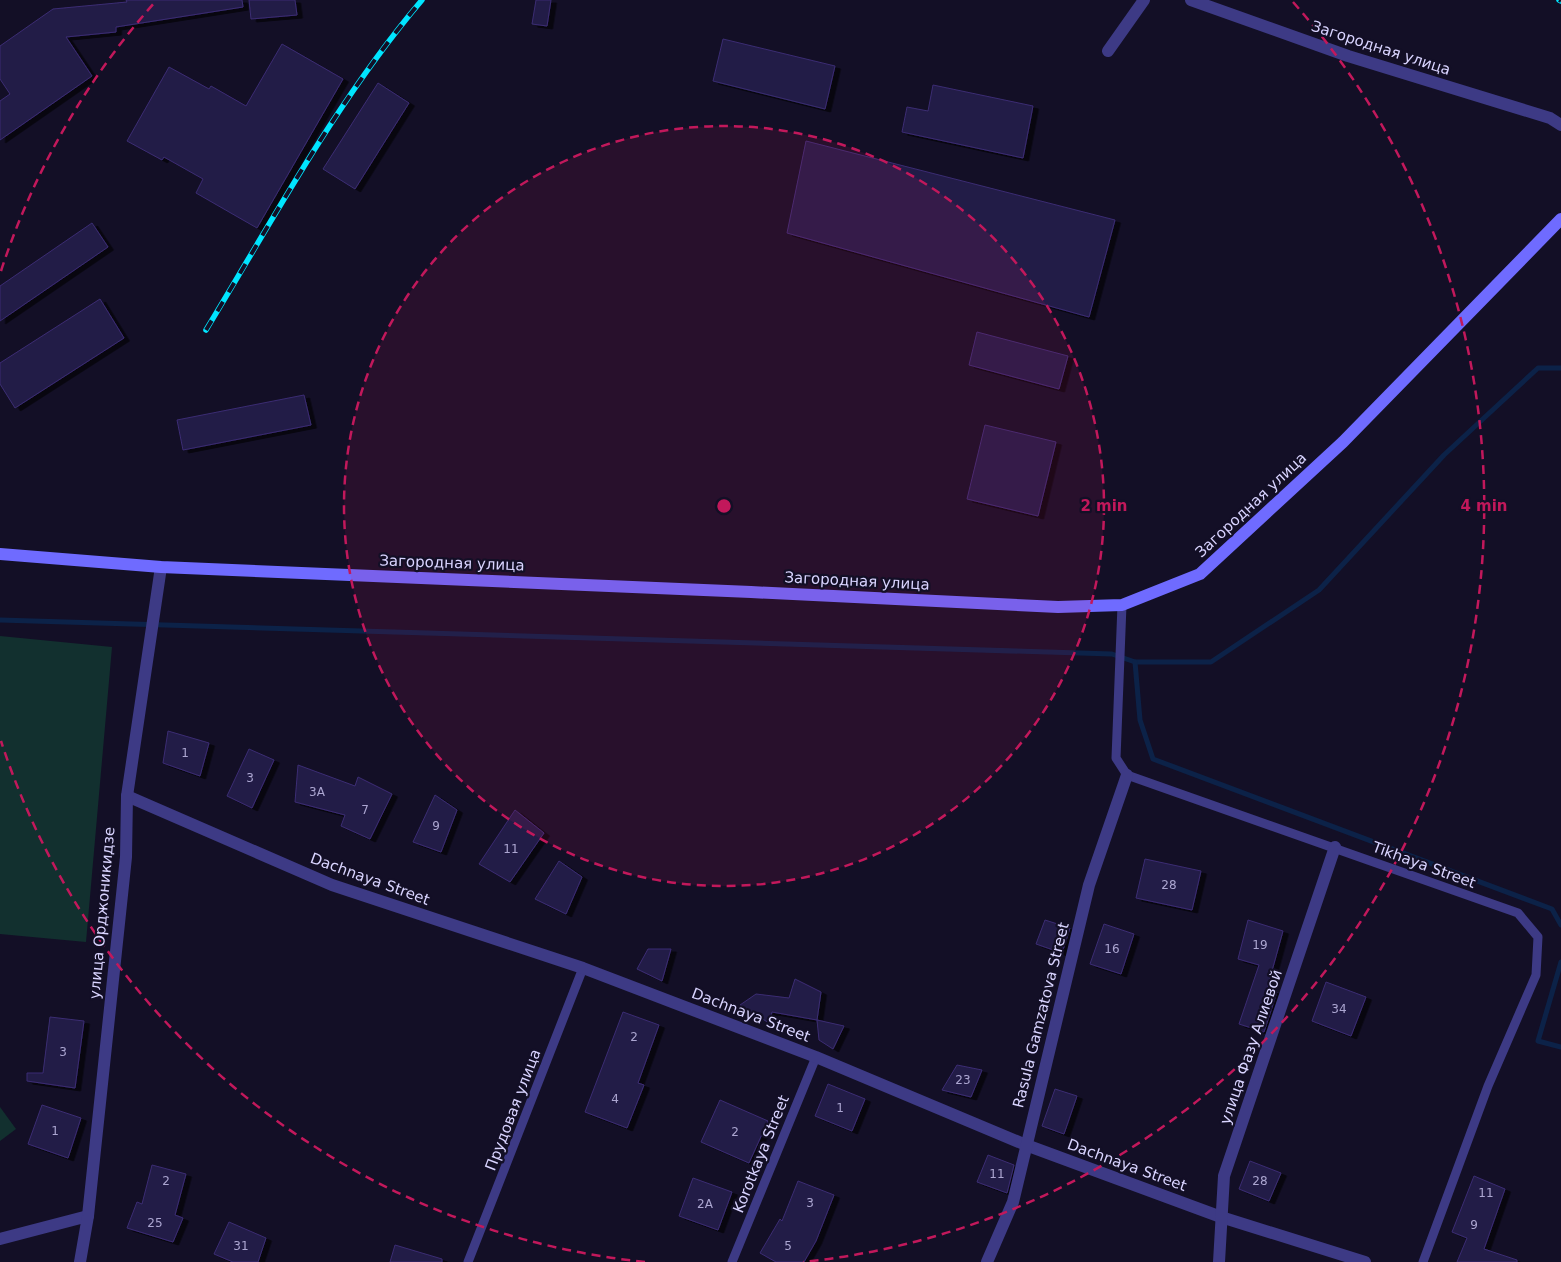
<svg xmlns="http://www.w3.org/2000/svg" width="1561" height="1262" font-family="'DejaVu Sans',sans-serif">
<defs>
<filter id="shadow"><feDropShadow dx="5.5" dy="3" stdDeviation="0" flood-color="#0009"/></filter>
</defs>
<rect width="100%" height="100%" fill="#130f26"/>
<g fill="#12302f">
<path d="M0,636L112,647L86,942L0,934Z"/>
<path d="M0,1107L16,1129L0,1141Z"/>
</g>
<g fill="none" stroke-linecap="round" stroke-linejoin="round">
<g stroke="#0c2248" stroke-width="5">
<path d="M0,620L1112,654L1135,662H1211L1319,590L1444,455L1538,368H1561"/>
<path d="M1135,662L1140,720L1153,759L1552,909L1561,925"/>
<path d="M1561,962L1538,1041L1561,1047"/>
</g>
</g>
<g fill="#241b47" stroke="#3b2d73" filter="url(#shadow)">
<path d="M126,0H242L243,7L116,27V32L66,37L92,76L0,140V101L10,94L0,79V46L53,9L127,2Z"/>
<path d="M249,0H295L297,15L251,19Z"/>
<path d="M536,0H551L547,26L532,24Z"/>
<path d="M723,39L835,66L825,109L713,81Z"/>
<path d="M282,44L343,79L257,228L196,193L203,179L164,157L162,160L127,141L169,67L209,89L211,86L246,106Z"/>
<path d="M378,83L409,103L355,189L323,169Z"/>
<path d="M933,85L1033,106L1023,158L902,132L907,107L928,111Z"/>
<path d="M806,141L1115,220L1089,317L787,233Z"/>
<path d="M92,223L108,247L0,321V286Z"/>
<path d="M100,299L124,338L15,408L0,384V363Z"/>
<path d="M977,332L1068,356L1059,389L969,365Z"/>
<path d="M304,395L311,425L183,450L177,420Z"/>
<path d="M985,425L1056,442L1038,516L967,499Z"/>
<path d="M168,731L209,743L200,776L163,763Z"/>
<path d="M249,749L274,760L252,808L227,796Z"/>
<path d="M298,765L355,786L358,777L392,794L370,839L341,826L345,815L295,802Z"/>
<path d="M435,795L457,810L441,852L413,842Z"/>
<path d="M515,810L544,833L510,882L479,864Z"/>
<path d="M1145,859L1201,871L1192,910L1136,898Z"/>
<path d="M559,861L582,877L566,914L535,899Z"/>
<path d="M1045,920L1070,928L1062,953L1036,944Z"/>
<path d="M1248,920L1283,931L1267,989L1277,992L1264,1032L1239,1024L1259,965L1238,959Z"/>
<path d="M1104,924L1134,934L1121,974L1090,964Z"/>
<path d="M648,949H671L662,981L637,969Z"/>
<path d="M795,979L821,992L817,1020L772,1012L769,1023L740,1005L756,994L789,998Z"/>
<path d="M1326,982L1366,997L1351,1036L1312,1021Z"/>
<path d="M623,1012L659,1025L638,1083L644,1085L627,1128L585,1112Z"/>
<path d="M50,1017L84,1021L75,1088L27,1081V1073H43Z"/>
<path d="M817,1020L844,1026L833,1049L819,1040Z"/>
<path d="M957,1065L982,1070L971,1097L942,1090Z"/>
<path d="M828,1084L865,1099L852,1131L815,1116Z"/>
<path d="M1055,1089L1077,1096L1064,1134L1042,1126Z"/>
<path d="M720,1100L768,1121L749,1163L701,1142Z"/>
<path d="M42,1105L81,1118L68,1158L28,1144Z"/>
<path d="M988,1155L1014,1165L1007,1193L977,1182Z"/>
<path d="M1250,1161L1281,1173L1269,1201L1239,1189Z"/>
<path d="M152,1165L186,1174L175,1215L183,1218L173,1242L127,1228L137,1202L142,1204Z"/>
<path d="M1474,1176L1505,1189L1484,1249L1517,1260V1262H1457L1467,1238L1452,1232Z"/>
<path d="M693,1178L732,1192L718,1230L679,1216Z"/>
<path d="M798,1181L834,1195L816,1241L804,1262H776L760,1253L780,1219L782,1221Z"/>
<path d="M229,1222L266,1238L258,1262H233L214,1254Z"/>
<path d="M395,1245L442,1259V1262H390Z"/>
</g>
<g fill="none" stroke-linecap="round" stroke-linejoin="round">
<g stroke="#3d3a85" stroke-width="9">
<path d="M1122,605L1116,758L1127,775L1518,913L1538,937L1536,975L1488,1086L1423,1262"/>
<path d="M468,1262L583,968"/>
<path d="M732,1262L816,1057"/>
</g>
<g stroke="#3d3a85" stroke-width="12">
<path d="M1191,0L1348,56L1550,118L1561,125"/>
<path d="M1108,51L1144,0"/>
<path d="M127,796L332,885L583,968L816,1057L1026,1145L1221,1217L1365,1262"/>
<path d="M0,1239L88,1216"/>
<path d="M80,1262L88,1216L126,857L127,796L161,567"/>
<path d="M987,1262L1013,1202L1089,885L1127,775"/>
<path d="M1219,1262L1224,1176L1335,847"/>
</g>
<path stroke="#6f6bff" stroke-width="12" d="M0,554L161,567L751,592L1058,607L1122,605L1200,574L1343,442L1561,219"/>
<g stroke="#00e5ff" stroke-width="5.5">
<g id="rail">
<path d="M1559,0L1561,1"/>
<path d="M206,330C274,218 337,100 422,0"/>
</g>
</g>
<use href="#rail" stroke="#130f26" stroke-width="4" stroke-dasharray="11" stroke-linecap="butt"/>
</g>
<circle cx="724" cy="506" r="380" fill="#c2185b" fill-opacity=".12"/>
<g fill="none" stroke="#c2185b" stroke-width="2.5" stroke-dasharray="9 6">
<circle cx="724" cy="506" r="380"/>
<path d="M645 1262A760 760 0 0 1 1 741M1 271A760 760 0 0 1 155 2M1293 2A760 760 0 0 1 803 1262"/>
</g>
<g text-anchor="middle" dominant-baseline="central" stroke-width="4.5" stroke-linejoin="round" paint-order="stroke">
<g font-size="12" fill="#aca6d1">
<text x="185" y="753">1</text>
<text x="250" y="778">3</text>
<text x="317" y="792">3А</text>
<text x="365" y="810">7</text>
<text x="436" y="826">9</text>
<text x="511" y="849">11</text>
<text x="1169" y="885">28</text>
<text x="1260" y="945">19</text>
<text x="1112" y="949">16</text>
<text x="1339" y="1009">34</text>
<text x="634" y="1037">2</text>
<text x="63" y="1052">3</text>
<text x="963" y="1080">23</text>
<text x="615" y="1099">4</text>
<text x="840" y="1108">1</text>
<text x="55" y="1131">1</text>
<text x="735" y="1132">2</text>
<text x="997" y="1174">11</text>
<text x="166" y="1181">2</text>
<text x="1260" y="1181">28</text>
<text x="1486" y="1193">11</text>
<text x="810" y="1203">3</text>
<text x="705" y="1204">2А</text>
<text x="155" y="1223">25</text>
<text x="1474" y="1225">9</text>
<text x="241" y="1246">31</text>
<text x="788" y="1246">5</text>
</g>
<g font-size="15" fill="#d9d4ff" stroke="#130f26">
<text transform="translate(1381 48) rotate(18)">Загородная улица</text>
<text transform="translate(1251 505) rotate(-43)">Загородная улица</text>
<text transform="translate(452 563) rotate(2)">Загородная улица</text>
<text transform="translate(857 581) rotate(3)">Загородная улица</text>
<text transform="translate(1424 865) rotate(20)">Tikhaya Street</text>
<text transform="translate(370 879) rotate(20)">Dachnaya Street</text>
<text transform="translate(102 913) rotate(-85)">улица Орджоникидзе</text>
<text transform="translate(751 1015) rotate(21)">Dachnaya Street</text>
<text transform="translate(1041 1015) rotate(-76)">Rasula Gamzatova Street</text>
<text transform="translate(1251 1047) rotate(-71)">улица Фазу Алиевой</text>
<text transform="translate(513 1110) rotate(-69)">Прудовая улица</text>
<text transform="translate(761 1154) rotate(-68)">Korotkaya Street</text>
<text transform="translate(1127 1165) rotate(20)">Dachnaya Street</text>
</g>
</g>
<circle cx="724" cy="506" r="8" fill="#c2185b" stroke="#130f26" stroke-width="2.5"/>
<g font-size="15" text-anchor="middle" font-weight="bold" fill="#c2185b" stroke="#130f26" stroke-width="4.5" stroke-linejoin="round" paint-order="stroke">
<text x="1104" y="511">2 min</text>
<text x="1484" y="511">4 min</text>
</g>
</svg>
